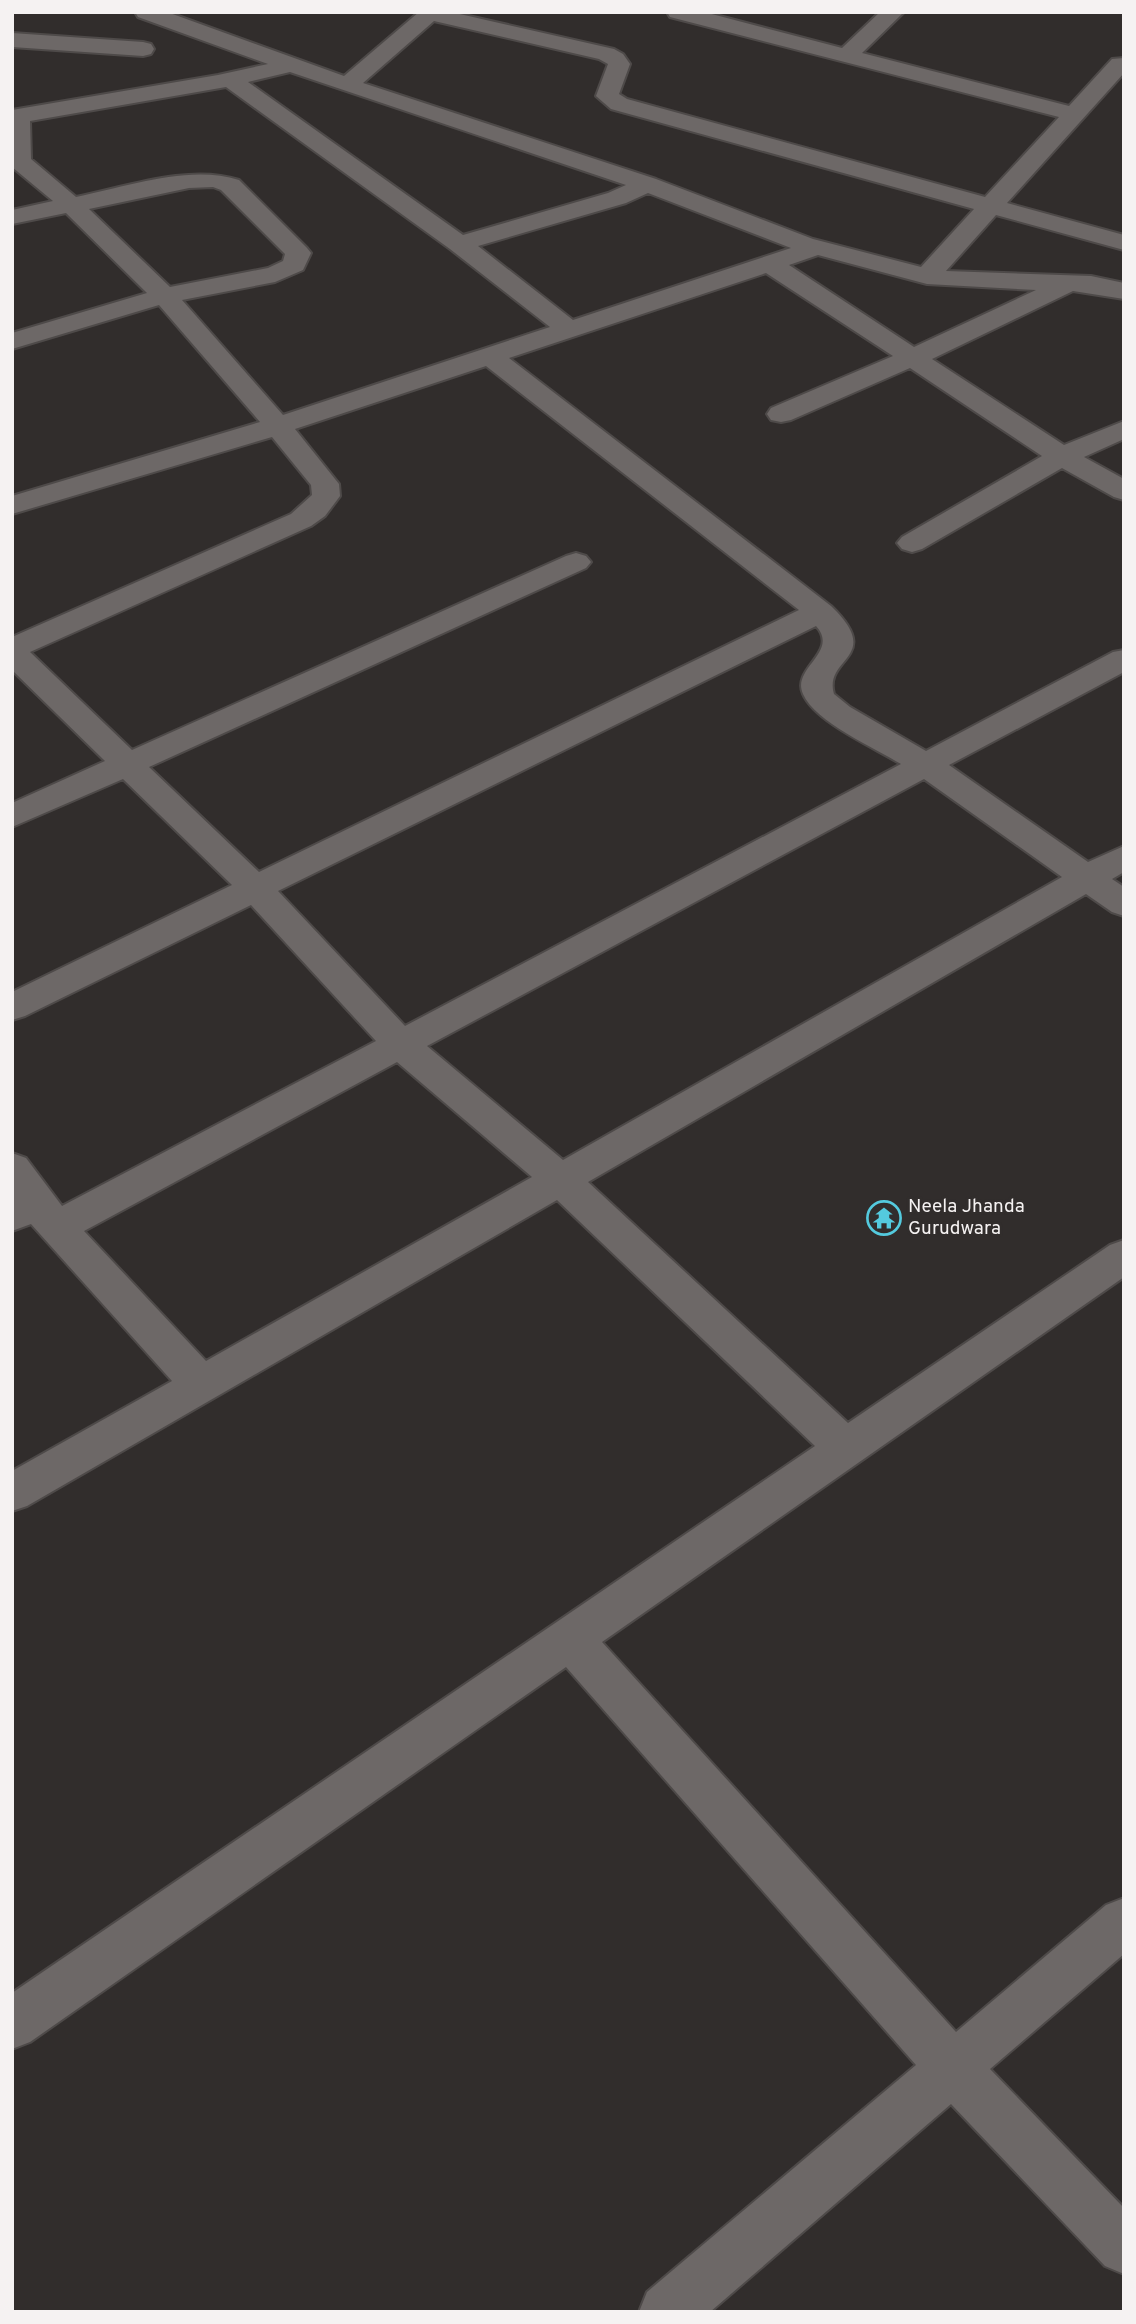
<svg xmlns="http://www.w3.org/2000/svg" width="1136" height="2324" font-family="Overpass,sans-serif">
<rect width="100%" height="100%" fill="#312d2c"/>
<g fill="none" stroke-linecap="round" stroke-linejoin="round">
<g stroke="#4e4a49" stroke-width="4">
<g id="minor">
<path d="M135,12H167L344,76L419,12H451L614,49L623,54L630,64L619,94L627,99L985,197L1059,117L670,17L667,12H704L842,48L880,12H904L862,53L1069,106L1112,59L1124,58V73L1007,203L1124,235V250L996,215L946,271L1091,276L1124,283V299L1073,291L932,359L1064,445L1124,421V439L1084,457L1124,479V500L1114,497L1062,468L922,549L912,552L902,549L897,543L902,537L1042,456L910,368L791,420L781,422L771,420L767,414L771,408L893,356L766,273L509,358L831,606C885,658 823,657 834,694L850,707L926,751L1113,652L1124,650V672L949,765L1088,862L1124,846V872L1112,879L1124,887V916L1112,912L1086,894L588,1182L848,1423L1110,1245L1124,1240V1277L602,1642L956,2032L1106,1905L1124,1898V1954L990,2069L1124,2208V2274L1105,2266L951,2104L710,2312H639L647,2292L916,2065L566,1667L30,2042L12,2049V1993L815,1446L557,1200L27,1506L12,1511V1471L172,1381L31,1224L12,1231V1153L26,1158L62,1206L376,1041L251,905L25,1016L12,1020V992L232,885L123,779L12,827V803L105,761L12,670V637L291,514L312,495L311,485L272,437L12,514V496L260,422L159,305L12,349V333L147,293L66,213L12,224V210L53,201L12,167V110L218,75L268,64L138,17ZM434,21L599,59L608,64L596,96L611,109L974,209L921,267L813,239L656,179L363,83ZM290,72L626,185L608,193L463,235L248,82ZM226,87L450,249L550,327L283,415L182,300L275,282L303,270L311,253L307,248L239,180C189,164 126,187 76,197L31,159L30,121ZM213,187L221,190L285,254L283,261L268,268L170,287L89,209L189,188ZM648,193L791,248L573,320L478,246L626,203ZM818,255L927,284L1036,290L914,347L789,265ZM486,366L799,610L259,872L149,767L586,568L591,562L586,556L576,553L566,556L132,750L30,652L311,526L325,516L340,496L339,484L295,429ZM816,626C840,652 791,668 803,694C815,722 875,748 901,764L405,1026L278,891ZM924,779L1062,877L563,1160L427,1046ZM397,1062L532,1177L206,1361L84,1231Z"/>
<path d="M12,33L143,42L151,44L154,49L151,54L143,56L12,47Z"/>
</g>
</g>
<use href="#minor" fill="#6d6867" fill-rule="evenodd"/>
</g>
<defs>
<g id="temple-ring" transform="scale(1.75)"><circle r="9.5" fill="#312d2c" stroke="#54cade" stroke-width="1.5"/><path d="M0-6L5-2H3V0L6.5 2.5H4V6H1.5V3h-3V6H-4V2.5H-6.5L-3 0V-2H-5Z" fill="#54cade"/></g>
</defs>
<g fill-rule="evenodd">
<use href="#temple-ring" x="884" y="1218"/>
</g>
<g text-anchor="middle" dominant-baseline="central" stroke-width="6" stroke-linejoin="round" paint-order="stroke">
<g font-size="19" fill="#f5f2f2" stroke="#312d2c" text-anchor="start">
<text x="908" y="1207">Neela Jhanda<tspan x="908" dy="22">Gurudwara</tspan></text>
</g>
</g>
<rect width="1136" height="2324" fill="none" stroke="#f5f2f2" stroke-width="28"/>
</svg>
